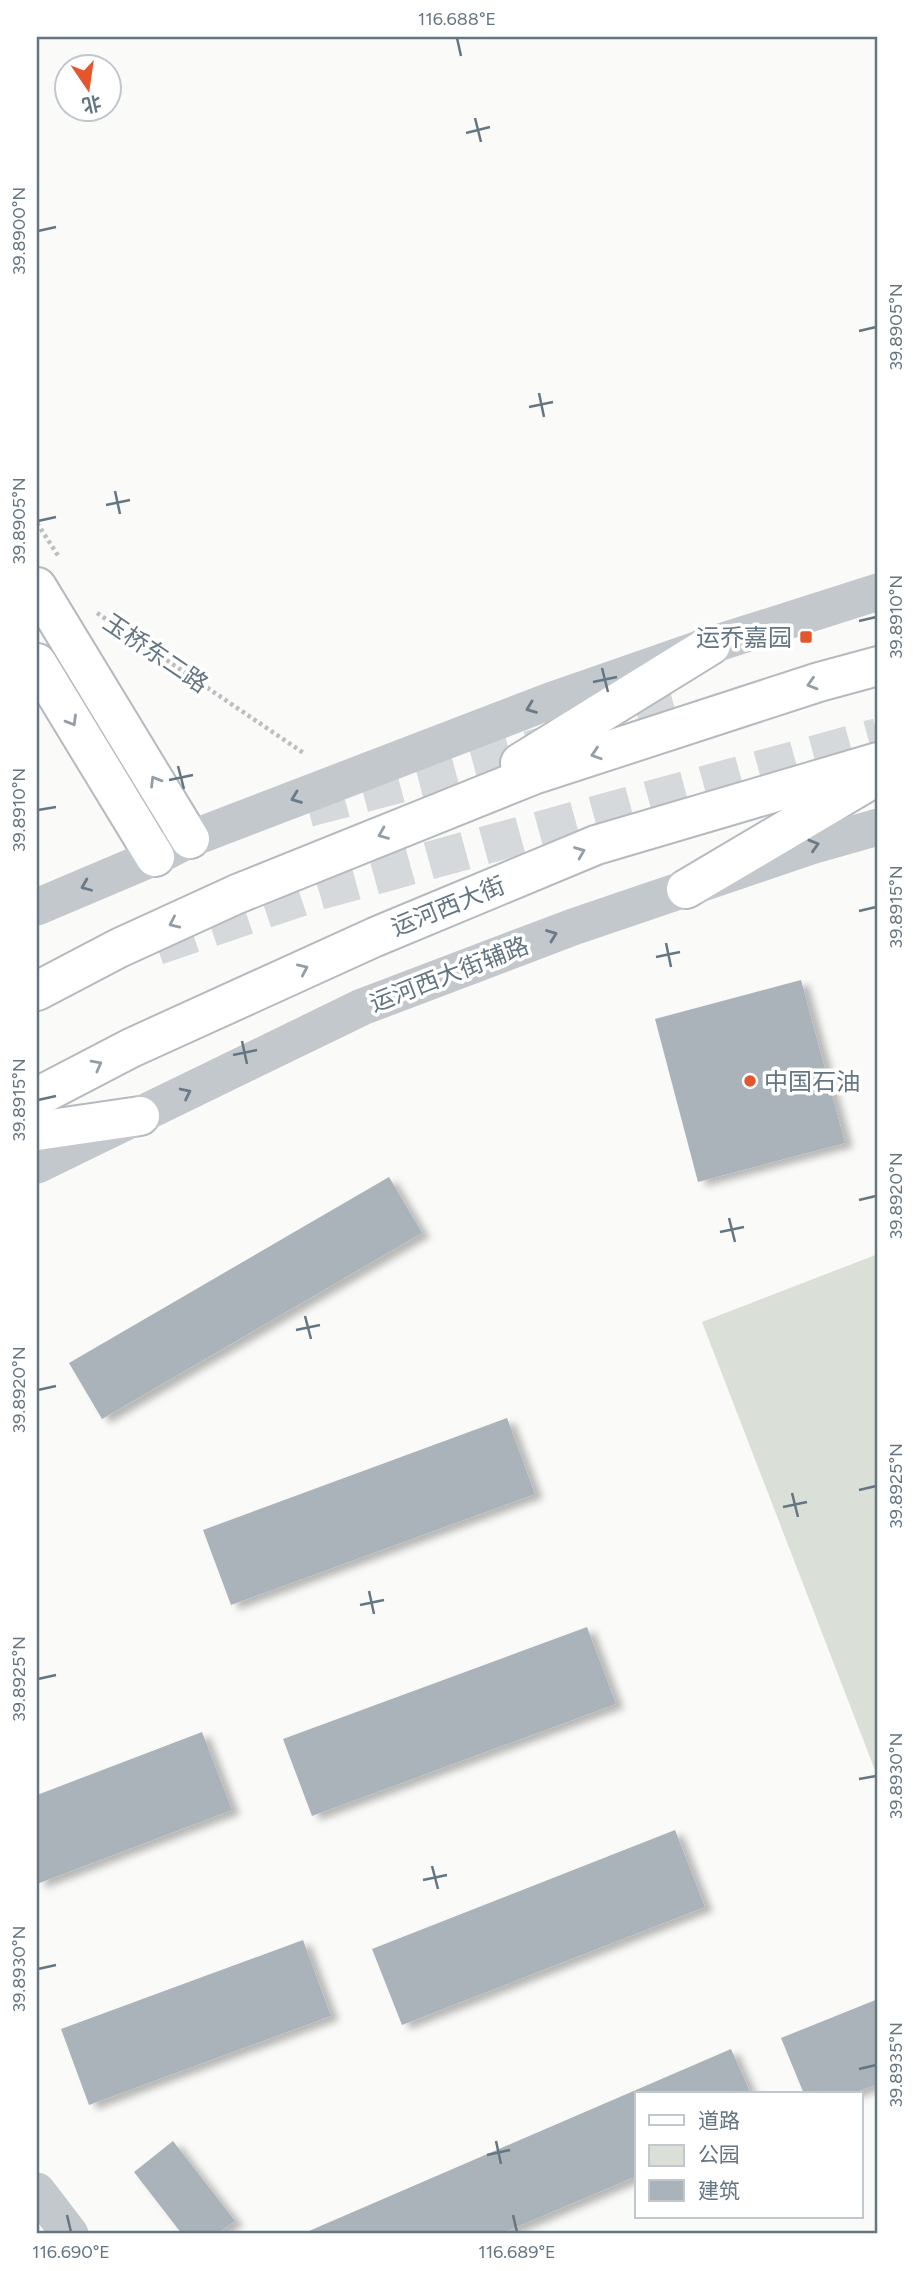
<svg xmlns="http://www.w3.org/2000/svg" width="915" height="2271" font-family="Figtree,'Noto Sans SC',sans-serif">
<defs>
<filter id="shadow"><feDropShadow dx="8" dy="4.5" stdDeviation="3.5" flood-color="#0004"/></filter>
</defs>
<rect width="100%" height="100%" fill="#fafaf8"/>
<path fill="#dadfd7" d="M878,1254V1778L702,1322Z"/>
<g fill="#aab3b9" filter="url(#shadow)">
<path d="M801,980L845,1143L698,1182L655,1019Z"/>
<path d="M389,1177L422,1233L102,1419L69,1363Z"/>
<path d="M507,1418L535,1494L231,1605L203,1530Z"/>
<path d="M587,1627L616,1704L312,1816L283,1739Z"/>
<path d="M202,1732L232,1810L37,1884V1795Z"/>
<path d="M675,1830L705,1907L402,2025L372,1949Z"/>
<path d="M303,1940L331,2016L89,2105L61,2029Z"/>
<path d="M878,1999V2084L851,2094H804L781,2038Z"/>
<path d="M731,2049L751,2094H637V2176L500,2234H302Z"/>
<path d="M173,2141L235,2221L217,2234H182L134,2172Z"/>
</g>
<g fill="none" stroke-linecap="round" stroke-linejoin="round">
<g stroke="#d5d9db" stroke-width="38" stroke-dasharray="38 19" stroke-linecap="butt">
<path d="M308,808L676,711"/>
<path d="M157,946L319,891L878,737"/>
</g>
<g stroke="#b5babe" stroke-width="42">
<g id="major">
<path d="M37,587L190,839"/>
<path d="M37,663L155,857"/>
<path d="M520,763L711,645"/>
<path d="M686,889L872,779"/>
<path d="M37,991L119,948L237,894L533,775L819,682L878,666"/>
<path d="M37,1097L131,1048L375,937L596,845L878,762"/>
<path d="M37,1131L140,1116"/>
</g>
</g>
<g stroke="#bbbfc2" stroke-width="4.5" stroke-dasharray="3.5 3.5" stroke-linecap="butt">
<path d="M37,523L59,557"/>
<path d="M97,613L305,754"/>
</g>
<g stroke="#c3c8cc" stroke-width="37">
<path d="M37,907L155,857L190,839L550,701L711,645L878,592"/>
<path d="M37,1165L362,1007L573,927L811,846L878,827"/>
<path d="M37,2191L70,2234"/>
</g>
<use href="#major" stroke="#fff" stroke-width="38"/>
</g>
<defs><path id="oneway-chevron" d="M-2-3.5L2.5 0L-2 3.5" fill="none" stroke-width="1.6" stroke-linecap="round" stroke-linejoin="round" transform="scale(1.75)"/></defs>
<g stroke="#939fa8">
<use href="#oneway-chevron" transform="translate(812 684) rotate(163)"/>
<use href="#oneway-chevron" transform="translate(72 721) rotate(59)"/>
<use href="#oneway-chevron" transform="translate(596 754) rotate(162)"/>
<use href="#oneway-chevron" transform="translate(155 781) rotate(-121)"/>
<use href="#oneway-chevron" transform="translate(383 834) rotate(158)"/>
<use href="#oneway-chevron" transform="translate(580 852) rotate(-22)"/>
<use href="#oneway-chevron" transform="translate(174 923) rotate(155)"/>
<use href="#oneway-chevron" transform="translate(303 969) rotate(-24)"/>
<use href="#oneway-chevron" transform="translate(97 1065) rotate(-28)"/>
</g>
<g stroke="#6a7a87">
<use href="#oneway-chevron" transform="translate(531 708) rotate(159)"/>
<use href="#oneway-chevron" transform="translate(296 798) rotate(159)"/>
<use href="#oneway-chevron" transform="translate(814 845) rotate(-17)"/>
<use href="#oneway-chevron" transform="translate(86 886) rotate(157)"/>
<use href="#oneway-chevron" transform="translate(552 935) rotate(-21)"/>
<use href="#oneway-chevron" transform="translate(186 1093) rotate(-26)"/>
</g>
<path fill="none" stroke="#657683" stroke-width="2.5" d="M457,38L461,56M475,118L481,142M466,133L490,127M38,231L56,227M859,331L876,327M539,393L544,417M529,407L553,402M115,491L120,514M106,505L130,500M38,521L56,517M859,621L876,617M602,668L608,692M593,682L617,677M178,766L184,789M169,780L193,775M38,810L56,807M859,911L876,907M666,943L671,967M656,957L680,952M242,1041L247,1064M233,1055L257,1050M38,1100L56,1096M859,1200L876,1196M729,1218L735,1242M720,1232L744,1227M305,1316L311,1339M296,1330L320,1325M38,1390L56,1386M859,1490L876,1486M792,1493L798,1517M783,1507L807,1502M369,1591L374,1614M360,1605L384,1600M38,1679L56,1675M859,1779L876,1776M432,1866L438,1889M423,1880L447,1875M38,1969L56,1965M859,2069L876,2065M496,2141L501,2164M487,2155L510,2150M67,2215L71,2232M513,2215L517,2232"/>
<g fill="#e4572e" stroke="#fff" stroke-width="2.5">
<rect x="799" y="630" width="14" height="14" rx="3.5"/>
<circle cx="750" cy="1081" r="7"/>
</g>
<g text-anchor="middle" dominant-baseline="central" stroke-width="7" stroke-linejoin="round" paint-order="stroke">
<g font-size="24" fill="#657683" stroke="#fff" text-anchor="end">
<text x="792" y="637">运乔嘉园</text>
<text x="764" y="1081" text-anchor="start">中国石油</text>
</g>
<g font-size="24" fill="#657683" stroke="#fff">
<text transform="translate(156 653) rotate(34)">玉桥东二路</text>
<text transform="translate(448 906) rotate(-22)">运河西大街</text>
<text transform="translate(449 974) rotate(-21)">运河西大街辅路</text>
</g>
</g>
<rect width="915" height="2271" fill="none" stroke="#ffffff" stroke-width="77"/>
<rect x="635" y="2092" width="228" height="126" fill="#ffffff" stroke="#c1c8cd" stroke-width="2"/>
<rect x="649" y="2115" width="35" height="10" fill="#ffffff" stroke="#c1c8cd" stroke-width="2"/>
<text x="698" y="2128" font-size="21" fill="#657683">道路</text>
<rect x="649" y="2145" width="35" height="21" fill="#dadfd7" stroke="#c1c8cd" stroke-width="2"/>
<text x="698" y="2162" font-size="21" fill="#657683">公园</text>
<rect x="649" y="2180" width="35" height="21" fill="#aab3b9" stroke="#c1c8cd" stroke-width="2"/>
<text x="698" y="2198" font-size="21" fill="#657683">建筑</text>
<g transform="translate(88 88) rotate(167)"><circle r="33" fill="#ffffff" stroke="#c1c8cd" stroke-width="2"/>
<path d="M0-5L12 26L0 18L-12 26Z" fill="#e4572e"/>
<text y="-10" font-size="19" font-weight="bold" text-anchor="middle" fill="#657683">北</text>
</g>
<rect x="38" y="38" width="838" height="2194" fill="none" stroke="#657683" stroke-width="2.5"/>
<g font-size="18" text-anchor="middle" fill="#657683">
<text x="457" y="25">116.688°E</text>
<text transform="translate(19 231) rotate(-90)" y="6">39.8900°N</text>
<text transform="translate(896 327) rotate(-90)" y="6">39.8905°N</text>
<text transform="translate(19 521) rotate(-90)" y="6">39.8905°N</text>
<text transform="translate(896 617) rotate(-90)" y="6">39.8910°N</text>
<text transform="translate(19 810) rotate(-90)" y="6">39.8910°N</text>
<text transform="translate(896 907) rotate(-90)" y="6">39.8915°N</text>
<text transform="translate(19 1100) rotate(-90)" y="6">39.8915°N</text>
<text transform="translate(896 1196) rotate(-90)" y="6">39.8920°N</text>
<text transform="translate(19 1390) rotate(-90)" y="6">39.8920°N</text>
<text transform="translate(896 1486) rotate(-90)" y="6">39.8925°N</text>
<text transform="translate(19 1679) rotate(-90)" y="6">39.8925°N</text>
<text transform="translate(896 1776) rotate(-90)" y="6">39.8930°N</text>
<text transform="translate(19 1969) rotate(-90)" y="6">39.8930°N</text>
<text transform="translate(896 2065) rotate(-90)" y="6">39.8935°N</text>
<text x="71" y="2258">116.690°E</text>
<text x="517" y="2258">116.689°E</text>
</g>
</svg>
